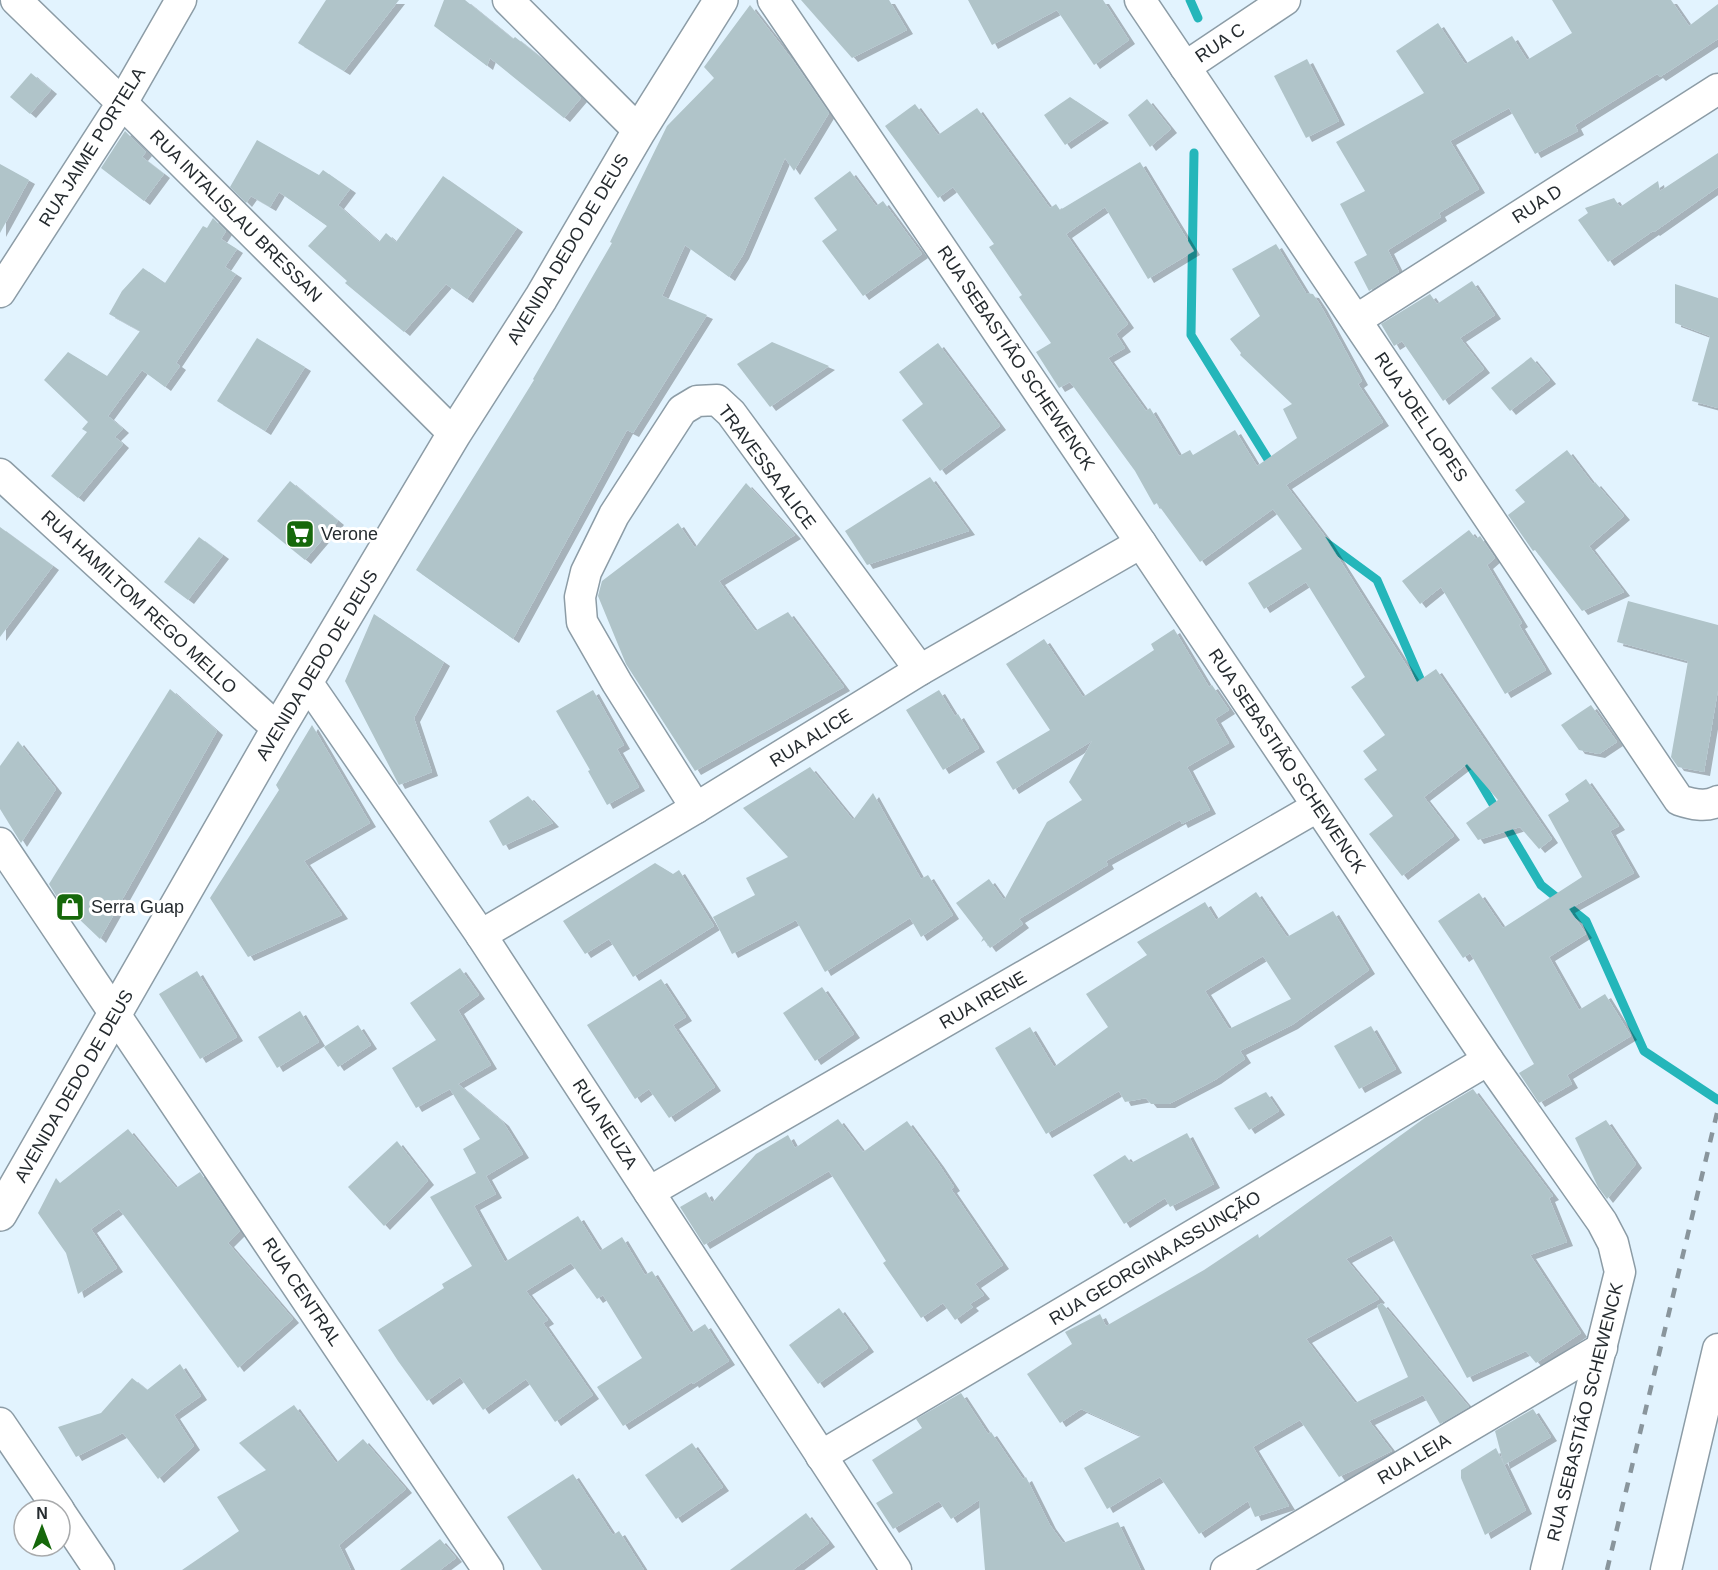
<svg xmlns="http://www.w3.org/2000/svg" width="1718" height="1570" font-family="Arial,sans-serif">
<defs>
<filter id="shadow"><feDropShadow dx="6" dy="4" stdDeviation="0" flood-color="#0004"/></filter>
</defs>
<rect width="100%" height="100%" fill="#e2f3fe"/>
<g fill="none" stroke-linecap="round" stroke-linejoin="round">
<g stroke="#24b6ba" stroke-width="9">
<path d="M1190,0L1198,18"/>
<path d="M1194,153L1191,335L1274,469"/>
<path d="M1324,541L1377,580L1424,688"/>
<path d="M1468,762L1541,885L1586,921L1644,1051L1718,1100"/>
</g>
</g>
<g fill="#b0c4c9" fill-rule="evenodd" filter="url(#shadow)">
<path d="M326,0H399L344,71L298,43Z"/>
<path d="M444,0H465L513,39L515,37L544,60L581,98L564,118L490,58L487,66L434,26Z"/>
<path d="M801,0H889L907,30L852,58Z"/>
<path d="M968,0H1103L1129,40L1094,65L1057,10L992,45Z"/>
<path d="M1552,0H1671L1689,26L1718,4V39L1660,77L1657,74L1575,125L1578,131L1535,154L1509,108L1450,141L1479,189L1439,213L1441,217L1388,250L1399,272L1369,291L1354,262L1367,255L1340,204L1365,191L1336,142L1424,93L1396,51L1438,23L1465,64L1512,36L1527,60L1572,33Z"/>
<path d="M750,5L794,62L829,113L794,171L785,158L743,255L729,277L685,245L662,296L707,315L633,433L627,430L513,639L416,570L534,380L533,379L612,243L610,242L667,126L714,78L704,67Z"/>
<path d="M1307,59L1339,121L1306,138L1274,76Z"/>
<path d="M31,73L51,90L30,114L10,97Z"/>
<path d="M1070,97L1103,119L1065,145L1044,115Z"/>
<path d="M1147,99L1171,129L1150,147L1128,115Z"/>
<path d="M915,104L938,135L977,108L1050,208L1056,204L1060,210L1140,162L1194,251L1148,279L1105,207L1066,234L1128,324L1116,334L1125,348L1108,358L1146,411L1150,408L1179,456L1190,450L1193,455L1235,430L1257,466L1297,438L1283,409L1292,404L1240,355L1241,353L1230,339L1260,316L1232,269L1276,244L1306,293L1313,294L1321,306L1362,381L1358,384L1383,422L1286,485L1324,535L1417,682L1436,669L1552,839L1539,849L1520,827L1478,840L1466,823L1498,800L1467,764L1424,797L1454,836L1402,876L1369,834L1393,816L1364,779L1377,770L1363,751L1385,735L1351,687L1365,677L1306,582L1264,609L1248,583L1302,549L1273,509L1200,562L1157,503L1154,505L1135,471L1070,382L1059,388L1036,352L1051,343L1019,297L1022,295L989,247L994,244L953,187L938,198L885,126Z"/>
<path d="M125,131L146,152L142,157L164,174L144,201L101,168Z"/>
<path d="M257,140L319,175L323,170L350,189L338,205L379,242L386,233L396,242L443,176L517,228L467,299L446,284L404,332L345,283L347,281L308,246L327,226L279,192L270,207L251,196L246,203L230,187Z"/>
<path d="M1718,153V187L1654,232L1653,231L1608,262L1578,220L1588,213L1585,208L1614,198L1620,207L1658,181L1660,191Z"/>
<path d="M0,164L29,180L0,233Z"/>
<path d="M850,171L876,206L883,201L922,254L863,296L822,241L837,230L814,198Z"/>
<path d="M213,218L226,231L221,239L237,249L225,267L236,274L176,363L180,366L165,387L142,370L108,416L123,429L115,437L123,444L78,498L51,476L87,432L82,429L88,422L44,380L68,352L107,376L140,331L109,314L122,291L143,268L165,283L203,226L207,228Z"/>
<path d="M1472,281L1495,315L1460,338L1484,369L1443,401L1402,341L1394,346L1381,324L1430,294L1437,304Z"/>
<path d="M1675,284L1718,298V408L1692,401L1710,336L1675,323Z"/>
<path d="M257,338L305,367L265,431L217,401Z"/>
<path d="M772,342L829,366L770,407L737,364Z"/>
<path d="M938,343L1000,426L940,471L902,420L923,404L899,372Z"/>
<path d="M1531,357L1550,380L1510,411L1491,388Z"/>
<path d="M1567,450L1593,484L1595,482L1624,516L1589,546L1624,592L1582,611L1535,550L1533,551L1508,515L1525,502L1515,490Z"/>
<path d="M930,477L969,531L867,565L845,531Z"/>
<path d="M290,481L338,521L305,560L257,521Z"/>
<path d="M746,483L795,535L719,581L755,631L788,612L844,687L695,771L626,664L598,596L602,581L678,523L695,548Z"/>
<path d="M0,527L53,566L0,637Z"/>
<path d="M1469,530L1476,539L1480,536L1495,558L1487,565L1522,623L1519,625L1546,670L1505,694L1441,587L1420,604L1402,581Z"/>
<path d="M199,537L223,555L188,600L164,582Z"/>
<path d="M1628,601L1718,625V690L1704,772L1678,767L1671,757L1688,661L1617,642Z"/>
<path d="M374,614L444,662L414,718L432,772L399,785L345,681Z"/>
<path d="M1174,629L1209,687L1212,685L1229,710L1215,719L1229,743L1187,767L1210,810L1182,824L1180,820L1106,861L1108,865L1019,919L1023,924L990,948L984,940L981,942L983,938L956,903L989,879L1004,900L1047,822L1082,800L1069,782L1092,741L1013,790L996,762L1050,730L1006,664L1044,639L1083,697L1154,650L1151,644Z"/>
<path d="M170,689L217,731L100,939L58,899L49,884Z"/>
<path d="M593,690L624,745L617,749L639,787L607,805L588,771L590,770L556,711Z"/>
<path d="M939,690L955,716L958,714L979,748L943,770L906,710Z"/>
<path d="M1591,705L1617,742L1599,754L1579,750L1561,725Z"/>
<path d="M312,725L370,823L304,861L342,915L248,957L210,898L279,790L276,785Z"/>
<path d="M18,741L56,789L21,843L0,809V766Z"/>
<path d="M810,767L853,820L873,793L921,879L928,875L953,915L921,937L910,918L825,972L796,920L732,954L713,917L755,895L746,878L788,857L743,808Z"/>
<path d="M1586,779L1619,826L1610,831L1634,873L1569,909L1586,934L1549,957L1579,1010L1605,994L1631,1036L1567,1075L1572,1084L1539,1103L1519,1073L1534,1064L1470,953L1463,958L1438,921L1479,893L1503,928L1582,877L1548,815L1569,801L1565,794Z"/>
<path d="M528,796L553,823L503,846L489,821Z"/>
<path d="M655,863L673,874L679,870L714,926L633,977L609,939L585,954L563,921Z"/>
<path d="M1256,892L1287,937L1333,911L1369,970L1292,1025L1240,1051L1245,1059L1215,1080L1169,1104H1151L1146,1098L1125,1102L1119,1091L1046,1134L995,1048L1030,1027L1054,1067L1108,1027L1086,994L1147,955L1137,942L1205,902L1216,920ZM1263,956L1291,999L1229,1029L1205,991Z"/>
<path d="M460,968L479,995L458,1010L491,1065L458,1084L503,1122L523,1154L486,1176L496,1194L474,1206L505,1262L578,1216L600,1251L622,1237L645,1275L652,1271L691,1333L705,1324L729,1361L693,1384L692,1382L623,1426L597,1387L642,1358L603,1295L597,1299L571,1263L526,1291L548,1320L543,1323L593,1395L555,1422L526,1379L483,1410L460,1377L427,1401L398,1361L378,1330L444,1288L442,1284L472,1266L430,1197L476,1173L463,1149L480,1139L450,1089L416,1108L392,1068L436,1040L410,1003Z"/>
<path d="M197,971L237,1037L200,1059L159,994Z"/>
<path d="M661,979L686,1017L673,1025L715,1087L669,1118L649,1089L635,1099L587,1025Z"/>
<path d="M822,987L854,1034L815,1061L783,1013Z"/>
<path d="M300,1011L319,1042L277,1068L258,1037Z"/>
<path d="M358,1025L371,1045L338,1067L324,1047Z"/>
<path d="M1371,1026L1396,1069L1359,1089L1334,1046Z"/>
<path d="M1473,1089L1553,1196L1549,1198L1567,1242L1530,1255L1581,1333L1536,1363L1526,1351L1467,1378L1391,1235L1346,1259L1379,1299L1306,1339L1355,1403L1408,1377L1377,1306L1382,1303L1469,1407L1440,1424L1423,1395L1369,1421L1392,1451L1339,1477L1300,1420L1253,1447L1289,1506L1255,1517L1248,1501L1199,1534L1160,1477L1107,1509L1084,1468L1141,1436L1081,1409L1060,1423L1027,1374L1072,1344L1065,1332L1100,1314L1106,1326L1204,1270L1258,1234L1259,1238L1426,1117Z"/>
<path d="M1266,1092L1279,1111L1249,1130L1234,1108Z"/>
<path d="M838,1119L863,1152L907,1121L938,1163L954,1187L951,1189L1003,1265L975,1284L984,1295L970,1304L973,1307L955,1320L943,1303L921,1318L883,1263L886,1261L829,1171L704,1245L680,1207L706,1192L712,1203L756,1154L788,1135L795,1148Z"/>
<path d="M1606,1120L1636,1164L1607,1199L1598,1187L1575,1138Z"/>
<path d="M128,1129L176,1188L200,1172L240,1231L228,1243L293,1319L238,1368L119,1209L91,1229L117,1268L78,1294L66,1253L38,1213L56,1178L60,1183Z"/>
<path d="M1187,1133L1214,1184L1170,1207L1165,1198L1124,1224L1093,1175L1125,1155L1131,1163Z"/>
<path d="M397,1141L428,1181L384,1226L348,1187Z"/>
<path d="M839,1308L868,1348L818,1384L789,1345Z"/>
<path d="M180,1364L201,1396L174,1415L194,1446L158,1479L123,1433L76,1457L58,1427L101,1413L132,1378L147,1390Z"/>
<path d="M961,1393L988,1434L991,1432L1023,1479L1026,1477L1050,1525L1063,1543L1118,1522L1141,1570H985L979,1500L951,1519L939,1501L893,1529L876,1503L893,1493L872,1460L922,1428L916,1419Z"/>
<path d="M294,1405L336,1463L363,1439L406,1489L339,1545L351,1570H182L239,1531L217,1497L266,1470L239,1443Z"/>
<path d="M1533,1409L1551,1437L1504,1465L1495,1431Z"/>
<path d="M692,1443L723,1487L676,1519L645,1475Z"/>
<path d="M1496,1448L1526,1510L1485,1535L1461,1478V1470Z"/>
<path d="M573,1474L613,1535L619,1531L644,1570H542L507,1517Z"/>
<path d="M806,1513L829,1543L793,1570H730Z"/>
<path d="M440,1539L456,1558L440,1570H400Z"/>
</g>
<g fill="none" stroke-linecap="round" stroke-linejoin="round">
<g stroke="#8c9ca6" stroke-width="33">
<g id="minor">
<path d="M16,0L122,103L454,434"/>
<path d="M508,0L639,131"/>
<path d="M773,0L1141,543L1488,1060L1602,1222L1613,1243L1620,1272L1546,1570"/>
<path d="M1140,0L1679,800C1691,804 1706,808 1718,801"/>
<path d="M1185,67L1285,0"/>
<path d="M0,292L122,103L181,0"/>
<path d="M1356,320L1718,89"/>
<path d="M0,474L278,729"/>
<path d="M307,682L481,935L896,1570"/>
<path d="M696,808L617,683L582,622L580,597L586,572L614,515L682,410L697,401L717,400L731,413L920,670"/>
<path d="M0,843L488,1570"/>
<path d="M481,935L696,808L920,670L1141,543"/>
<path d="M649,1192L1317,807"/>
<path d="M0,1423L59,1510"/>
<path d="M821,1456L1488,1060"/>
<path d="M60,1512L99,1570"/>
<path d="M1226,1570L1602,1348"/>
<path d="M1666,1570L1718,1349"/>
</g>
</g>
<g stroke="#8c9ca6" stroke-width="36">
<path id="major" d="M0,1214L278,729L454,434L541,298L639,131L721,0"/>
</g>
<use href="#minor" stroke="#fff" stroke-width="30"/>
<use href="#major" stroke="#fff" stroke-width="33"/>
<path stroke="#89959c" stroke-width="4.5" stroke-dasharray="10 10" stroke-linecap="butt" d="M1607,1570L1718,1109"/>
</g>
<defs>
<g id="supermarket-square" transform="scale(1.5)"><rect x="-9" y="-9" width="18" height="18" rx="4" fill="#16680b" stroke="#fff"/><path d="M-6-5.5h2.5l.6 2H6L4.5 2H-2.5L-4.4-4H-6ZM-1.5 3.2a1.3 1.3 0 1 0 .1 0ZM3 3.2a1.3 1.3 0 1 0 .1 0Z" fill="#fff"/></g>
<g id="shop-square" transform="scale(1.5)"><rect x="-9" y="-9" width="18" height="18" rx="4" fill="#16680b" stroke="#fff"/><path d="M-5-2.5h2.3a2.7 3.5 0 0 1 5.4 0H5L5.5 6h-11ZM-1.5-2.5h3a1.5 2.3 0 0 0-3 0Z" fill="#fff"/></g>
</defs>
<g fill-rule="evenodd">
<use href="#supermarket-square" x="300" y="534"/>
<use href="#shop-square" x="70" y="907"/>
</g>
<g text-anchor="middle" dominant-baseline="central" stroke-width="6" stroke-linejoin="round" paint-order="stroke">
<g font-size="18" fill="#252b2f" stroke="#fff">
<text transform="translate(1220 43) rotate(-34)">RUA C</text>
<text transform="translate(92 147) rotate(-58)">RUA JAIME PORTELA</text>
<text transform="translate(1537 204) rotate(-33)">RUA D</text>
<text transform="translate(236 216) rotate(45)">RUA INTALISLAU BRESSAN</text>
<text transform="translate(568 249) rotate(-59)">AVENIDA DEDO DE DEUS</text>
<text transform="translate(1016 358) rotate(56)">RUA SEBASTIÃO SCHEWENCK</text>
<text transform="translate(1421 417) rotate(56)">RUA JOEL LOPES</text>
<text transform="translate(767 467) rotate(53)">TRAVESSA ALICE</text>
<text transform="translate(139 602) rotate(43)">RUA HAMILTOM REGO MELLO</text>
<text transform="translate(317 665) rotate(-59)">AVENIDA DEDO DE DEUS</text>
<text transform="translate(811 738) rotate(-32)">RUA ALICE</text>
<text transform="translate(1287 761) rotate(56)">RUA SEBASTIÃO SCHEWENCK</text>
<text transform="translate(983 1000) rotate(-30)">RUA IRENE</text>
<text transform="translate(74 1086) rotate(-60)">AVENIDA DEDO DE DEUS</text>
<text transform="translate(605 1124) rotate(57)">RUA NEUZA</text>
<text transform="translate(1155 1258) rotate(-31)">RUA GEORGINA ASSUNÇÃO</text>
<text transform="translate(302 1292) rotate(56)">RUA CENTRAL</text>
<text transform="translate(1585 1412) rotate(-76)">RUA SEBASTIÃO SCHEWENCK</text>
<text transform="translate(1414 1459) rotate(-31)">RUA LEIA</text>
</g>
<g font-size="18" fill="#252b2f" stroke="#fff" text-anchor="start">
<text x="321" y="534">Verone</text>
<text x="91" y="907">Serra Guap</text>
</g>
</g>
<g transform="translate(42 1528)"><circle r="28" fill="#ffffff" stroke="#a8aaac" stroke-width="1.5"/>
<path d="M0-4.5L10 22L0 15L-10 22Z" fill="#16680b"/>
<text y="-9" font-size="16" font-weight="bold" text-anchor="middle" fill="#252b2f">N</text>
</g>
</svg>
